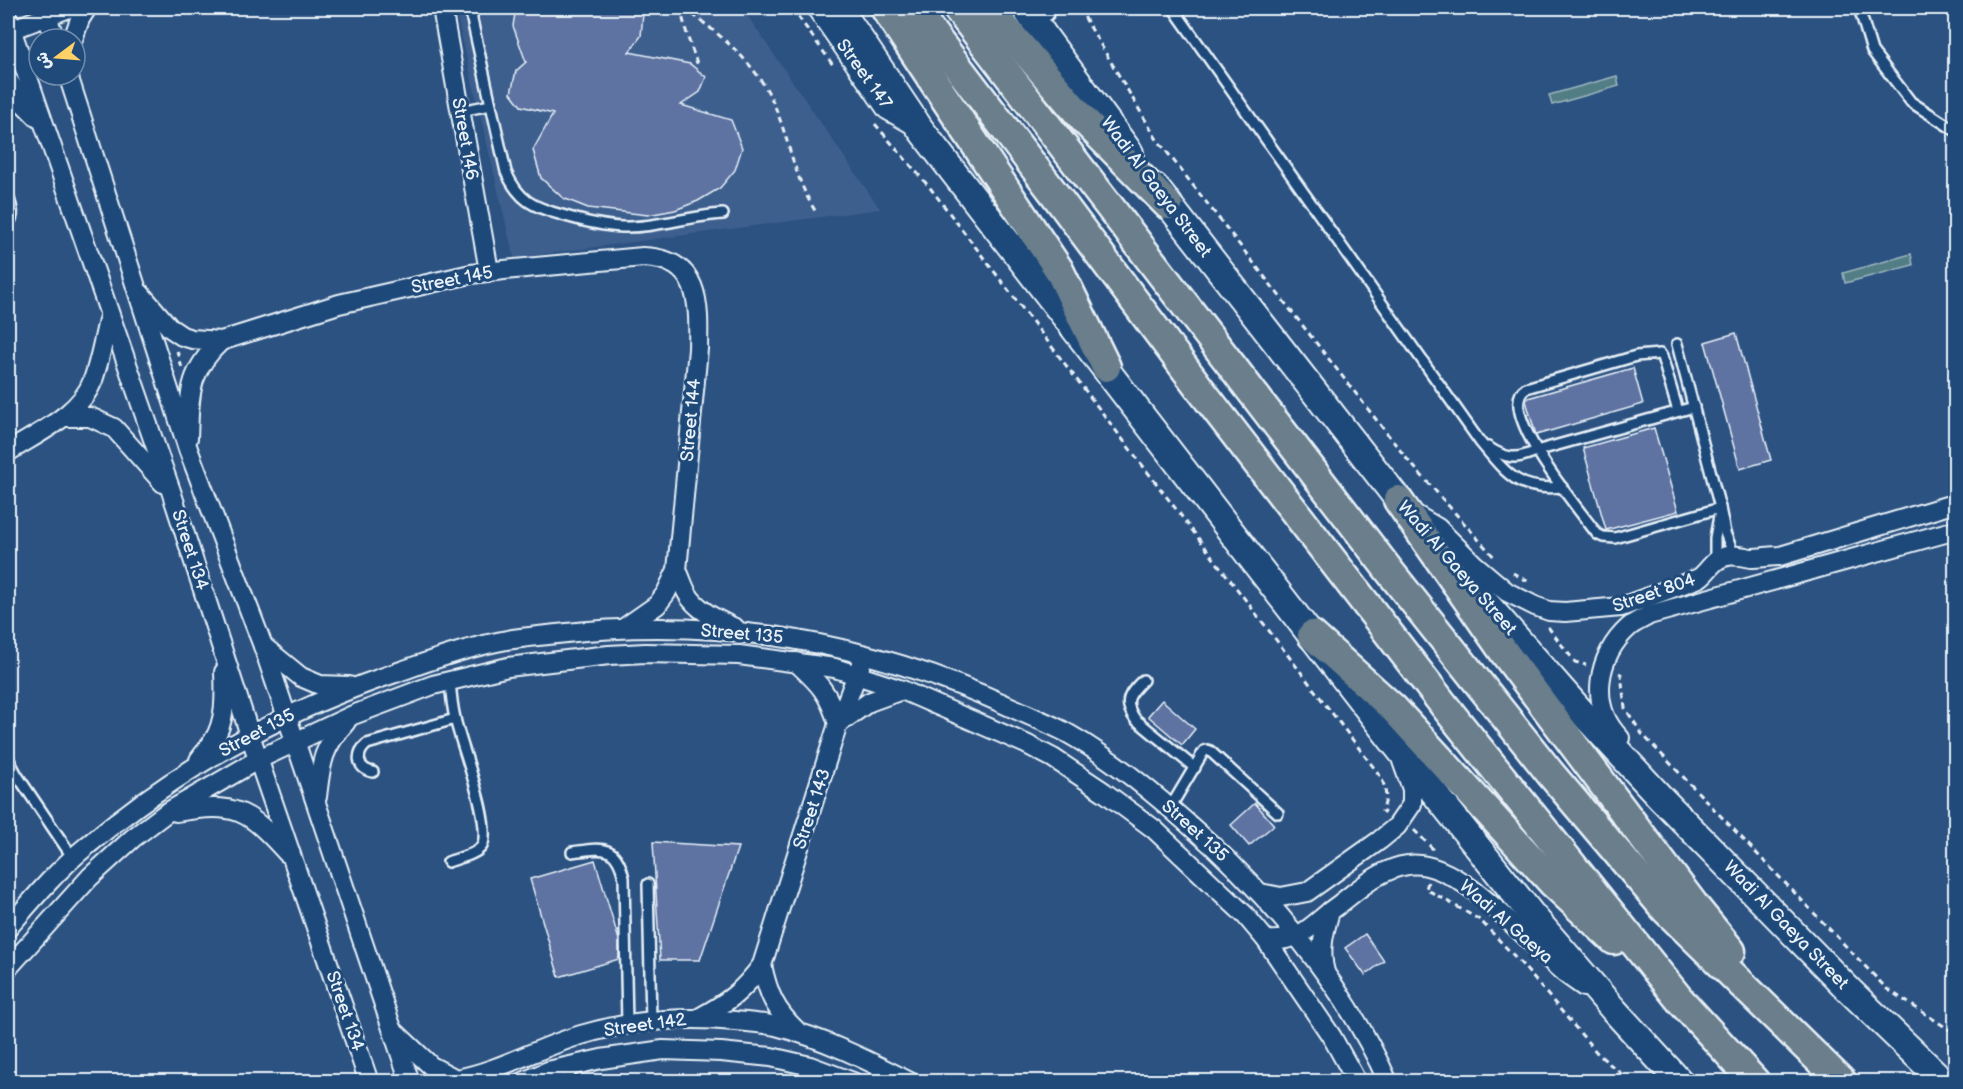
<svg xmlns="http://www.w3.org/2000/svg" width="1963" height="1089" font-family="'Balsamiq Sans','Playpen Sans Arabic',sans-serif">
<rect width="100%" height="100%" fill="#2c5282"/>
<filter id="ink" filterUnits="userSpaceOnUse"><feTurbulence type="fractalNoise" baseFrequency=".0167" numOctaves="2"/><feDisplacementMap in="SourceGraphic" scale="12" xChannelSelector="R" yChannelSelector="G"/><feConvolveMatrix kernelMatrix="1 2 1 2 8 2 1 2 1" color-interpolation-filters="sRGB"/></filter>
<g filter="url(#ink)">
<path fill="#3e5f8e" d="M455,8H742L880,209L514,258Z"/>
<g fill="#527d85" stroke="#9db7be" stroke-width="1.5">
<path d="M1617,76L1619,86L1552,105L1549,95Z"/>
<path d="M1911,254L1913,265L1845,283L1843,273Z"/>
</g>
<g fill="#5e73a3" stroke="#e8f1f8" stroke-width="1.5">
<path d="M516,8H641L643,13L641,36L629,52L690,64L706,77L700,92L681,105L731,120L742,148L735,170L720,188L698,201L675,210L648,215L588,208L563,198L541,178L533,150L553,114L521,106L511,93L516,71L526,62L513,26Z"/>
<path d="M1736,333L1771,460L1740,469L1705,342Z"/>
<path d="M1633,368L1643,404L1536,435L1526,401L1528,398Z"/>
<path d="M1654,428L1678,511L1606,530L1583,448Z"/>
<path d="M1162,700L1195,729L1182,745L1148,716Z"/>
<path d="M1255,803L1274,825L1249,846L1231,825Z"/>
<path d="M653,842L738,847L700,960H660Z"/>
<path d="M595,860L619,940V959L559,977L530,879Z"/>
<path d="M1365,934L1384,961L1365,975L1345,948Z"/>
</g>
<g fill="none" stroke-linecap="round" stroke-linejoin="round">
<g stroke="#e8f1f8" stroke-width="14">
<g id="lane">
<path d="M472,8V20L506,172C519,201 533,207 562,215C582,221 601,226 622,227C656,228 689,216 723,214"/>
<path d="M1173,8L1480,442C1506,473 1518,492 1562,487"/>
<path d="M1859,8L1872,51L1911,102L1956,131"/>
<path d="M460,111L491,105"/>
<path d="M8,196C11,205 16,216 8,223"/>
<path d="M1677,344L1720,508L1725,533L1734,555"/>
<path d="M1678,411L1662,357L1660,354L1636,356L1526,388C1493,409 1582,513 1597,534L1603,537L1615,538L1720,508"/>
<path d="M1488,447C1506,459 1517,460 1536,451L1694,407"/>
<path d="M1715,562V538L1719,516"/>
<path d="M1143,680C1130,693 1122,701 1135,719L1195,768"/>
<path d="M8,758L17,775L73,858"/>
<path d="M373,772C357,769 355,754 367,744L455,719"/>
<path d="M1170,808L1204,751L1207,750L1210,751L1278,813"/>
<path d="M572,852C602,848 616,843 624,878L627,1024"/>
<path d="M448,862C458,858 476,855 482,846C493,824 460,744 455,718C452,706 451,693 450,681"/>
<path d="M648,884L651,1021"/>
<path d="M567,1067L571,1082"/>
</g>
</g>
<g stroke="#e8f1f8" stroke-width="22">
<g id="street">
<path d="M44,8L55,39"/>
<path d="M442,8L489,271"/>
<path d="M816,8L887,110L915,126"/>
<path d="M1043,8L1045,12"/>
<path d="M8,20L171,491L250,735L369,1082"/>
<path d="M8,31L69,8"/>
<path d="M73,39L80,19L87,8"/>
<path d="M68,75L188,449L263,646L410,1082"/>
<path d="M8,80L24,104L38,118"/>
<path d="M140,293L170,328L182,336L192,339L221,341L339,304L471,274L504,270L643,257C701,259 699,304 698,349L677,570L666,593L657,605L624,628"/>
<path d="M63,417H90L114,428L163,483"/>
<path d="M188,438C190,395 187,373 221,341"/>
<path d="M8,452C37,433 80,415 93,380C100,360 104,337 109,316"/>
<path d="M1411,512L1438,528L1475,565L1507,592L1535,606L1549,611L1565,612L1621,607L1699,578C1706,573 1709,567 1715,562C1727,552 1739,556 1751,558C1760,558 1771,556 1780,556L1956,503"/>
<path d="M677,570C681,578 683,586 687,593C696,610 718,620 735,628"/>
<path d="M263,646L301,677L320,685L349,686"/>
<path d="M796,662C819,683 829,693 838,724L869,702L902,690"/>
<path d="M1620,738C1588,706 1597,655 1629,627C1635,622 1643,619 1649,615L1956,530"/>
<path d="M199,760C203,754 209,748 213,741C226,722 225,694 224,672"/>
<path d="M317,797C321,763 322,748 346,722"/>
<path d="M176,812C237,802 247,809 288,854"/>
<path d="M1260,893L1281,897L1307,892L1380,840L1397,826L1412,804V789L1402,761"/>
<path d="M8,928C33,899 58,869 88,845C181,766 289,708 404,670C437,658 473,646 507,640C523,637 540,636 557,634C718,615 868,641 1015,709C1032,717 1051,724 1067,733C1110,757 1150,790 1186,822C1266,891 1345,984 1388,1082"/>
<path d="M1266,940C1302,943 1311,925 1337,906C1358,890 1381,868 1408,865C1457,857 1526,940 1562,971C1569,977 1577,982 1584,987"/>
<path d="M762,965C768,994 775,1010 797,1031"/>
<path d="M8,968L90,877L133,838L166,813L259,759L353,715L433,685L508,667L609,655L645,653L739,655L835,668L902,690L1026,744L1053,758L1104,792L1154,829L1245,915L1266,940L1332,1037L1357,1082"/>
<path d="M1325,972C1319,950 1324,932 1330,911"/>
<path d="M699,1018C728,1002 742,992 762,965L838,724L861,664"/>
<path d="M395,1032L431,1066L456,1079C500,1071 539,1047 581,1035C632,1020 682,1016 735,1021C748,1022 762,1023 776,1026C823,1038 867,1060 910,1082"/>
<path d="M523,1082L548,1071L601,1059L663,1050L721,1052L771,1057L810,1066L853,1082"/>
</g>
</g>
<g stroke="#e8f1f8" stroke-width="30">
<g id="secondary">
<path d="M839,8L921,130L1392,740L1532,915L1614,1010L1680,1082"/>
<path d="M1025,8L1047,40L1130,153"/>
<path d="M1155,187L1411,516"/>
<path d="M1468,583L1576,706L1661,798L1850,991L1944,1082"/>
</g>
</g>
<g stroke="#e8f1f8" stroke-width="33">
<g id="primary">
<path d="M885,8L1059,270L1106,367"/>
<path d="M913,8L1060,201L1201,390L1447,709L1680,1000L1755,1082"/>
<path d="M957,8L1391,573L1550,773L1666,910L1842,1082"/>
<path d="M988,8L1085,121L1168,205"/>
<path d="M1398,500L1504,652L1696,908L1731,951"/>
<path d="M1312,635L1393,708L1553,883L1614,940"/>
</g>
</g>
<g stroke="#e8f1f8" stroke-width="3" stroke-dasharray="6 4.5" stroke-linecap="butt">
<path d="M680,8L688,38L698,66"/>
<path d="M684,8C721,35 759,65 776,109C790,144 795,180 816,212"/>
<path d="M792,8L833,65"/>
<path d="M1079,8L1156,138L1407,459L1495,558"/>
<path d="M875,124L931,189L1381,777C1386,789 1388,799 1382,811L1385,813"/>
<path d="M177,351L182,368"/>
<path d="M1513,573L1531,583"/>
<path d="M1548,627L1575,662L1586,665"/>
<path d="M1619,673L1621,674L1625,708L1642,734L1887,989L1956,1034"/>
<path d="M1414,830L1435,851"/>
<path d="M1428,882L1426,889L1480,920L1519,961L1598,1054L1631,1082"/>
</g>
<use href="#lane" stroke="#1f4a7a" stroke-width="9"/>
<use href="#street" stroke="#1f4a7a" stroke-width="18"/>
<use href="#secondary" stroke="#1f4a7a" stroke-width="26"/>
<use href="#primary" stroke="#6b7e8b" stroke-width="28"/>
</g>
</g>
<g text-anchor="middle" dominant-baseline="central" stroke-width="6" stroke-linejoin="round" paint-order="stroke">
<g font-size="18" fill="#e8f1f8" stroke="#1f4a7a">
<text transform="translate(864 74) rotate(54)">Street 147</text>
<text transform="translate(465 139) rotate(80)">Street 146</text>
<text transform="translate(1156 187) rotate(53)">Wadi Al Gaeya Street</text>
<text transform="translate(452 280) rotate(-11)">Street 145</text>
<text transform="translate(691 420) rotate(-85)">Street 144</text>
<text transform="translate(190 550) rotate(72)">Street 134</text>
<text transform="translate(1457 568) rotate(49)">Wadi Al Gaeya Street</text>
<text transform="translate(1654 593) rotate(-19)">Street 804</text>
<text transform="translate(742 634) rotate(5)">Street 135</text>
<text transform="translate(257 733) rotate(-28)">Street 135</text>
<text transform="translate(812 809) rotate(-72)">Street 143</text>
<text transform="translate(1195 831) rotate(42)">Street 135</text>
<text transform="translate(1506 922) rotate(41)">Wadi Al Gaeya</text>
<text transform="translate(1786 925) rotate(46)">Wadi Al Gaeya Street</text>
<text transform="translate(345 1011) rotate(71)">Street 134</text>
<text transform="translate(645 1025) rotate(-8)">Street 142</text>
</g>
</g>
<rect width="1963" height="1089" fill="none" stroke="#1f4a7a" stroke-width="30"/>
<rect x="15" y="15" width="1933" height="1059" fill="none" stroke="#e8f1f8" stroke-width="2" filter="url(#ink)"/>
<g transform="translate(57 57) rotate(254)"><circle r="28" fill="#1f4a7a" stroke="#6f8dac" stroke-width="1.5"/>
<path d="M0-4.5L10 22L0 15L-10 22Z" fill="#ffd166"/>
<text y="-9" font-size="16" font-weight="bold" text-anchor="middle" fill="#e8f1f8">ش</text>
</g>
</svg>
